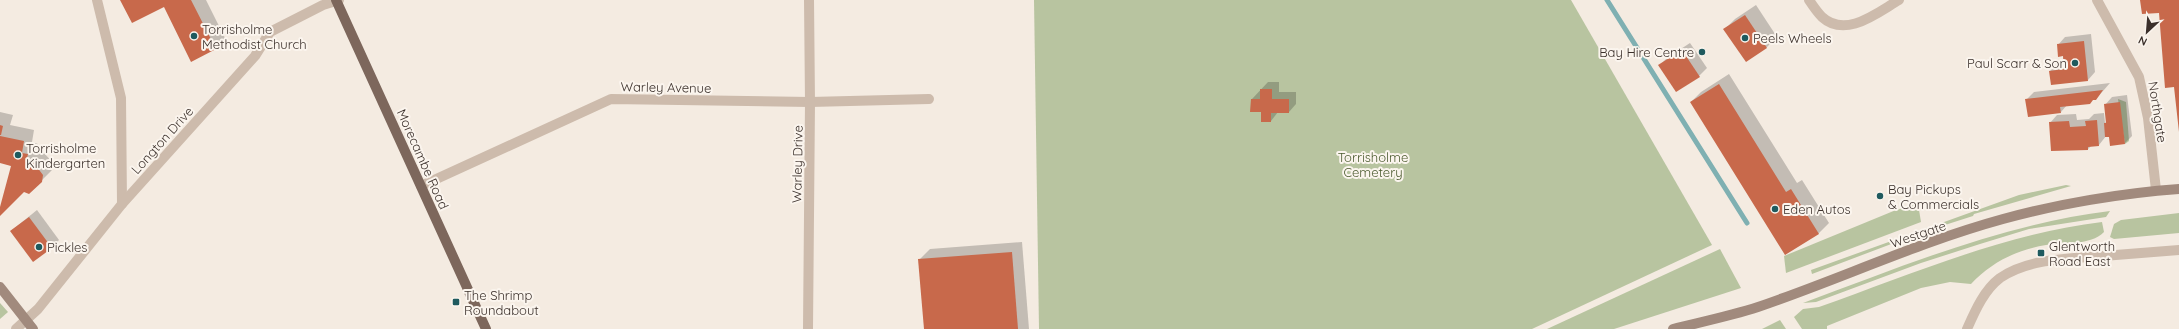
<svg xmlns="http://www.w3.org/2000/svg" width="2179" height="329" font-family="Quicksand,sans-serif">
<rect width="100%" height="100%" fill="#f4ebe1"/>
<g fill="#b8c4a0">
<path d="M1034,0H1571L1712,245L1532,329H1039Z"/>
<path d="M2118,99L2126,102L2129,141L2125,144Z"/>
<path d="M2066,185L2071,186L1974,214L1973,216L1923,232L1812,274L1811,270L2019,195Z"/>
<path d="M1918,204L1921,222L1786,273L1784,256L1896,210Z"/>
<path d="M2110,211L2106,217L2029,229L1980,244L1921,263L1816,302L1803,303C1903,266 2003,224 2110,211Z"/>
<path d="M2179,213V233L2114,239L2110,237L2114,224L2121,220Z"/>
<path d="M2102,222L2104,232C2090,246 2064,242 2046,245C2016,250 1992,262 1971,284L1950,282L1921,288L1827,326V329H1802L1794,317L1803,309L1819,307C1912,274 2004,234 2102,222Z"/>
<path d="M1720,249L1741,288L1614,329H1547Z"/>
<path d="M0,303L8,312L0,319Z"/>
<path d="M1780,320L1786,329H1762Z"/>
</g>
<g fill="#0003">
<path d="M122,0H206L225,38L215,49L164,6Z"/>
<path d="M1756,5L1777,37L1767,47L1746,61L1725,29L1735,19Z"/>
<path d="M2091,34L2095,72L2088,80L2050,71L2058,64L2064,63L2063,55L2058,45L2065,37Z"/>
<path d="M1690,43L1707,68L1699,76L1676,91L1660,65L1667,58Z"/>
<path d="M1729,74L1797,183L1802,180L1829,223L1818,234L1691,102L1701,92Z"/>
<path d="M1268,82H1279V92H1296V104L1289,112H1278L1271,121L1252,99Z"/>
<path d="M2110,83L2096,99L2067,105L2061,112L2027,99L2034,92Z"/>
<path d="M2127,95L2132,136L2125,143L2111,145L2110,136H2106L2099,145L2091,146L2088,149L2050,123L2057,115L2076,114L2077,120L2089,119L2094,114L2104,113L2105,123L2107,121L2105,105L2112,97Z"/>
<path d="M0,112L13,115L10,125L34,130L32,142L38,144L35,151L44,153L54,164L52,170L41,181L24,191L0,215L12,166L0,162Z"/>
<path d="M37,210L59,240L51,248L11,231Z"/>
<path d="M1022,242L1029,329H925L919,260L930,249Z"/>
</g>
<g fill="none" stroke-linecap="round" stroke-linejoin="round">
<path stroke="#7fb0b2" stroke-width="5" d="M1607,0L1747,223"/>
</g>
<g fill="#c8694b">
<path d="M120,0H191L216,49L191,62L164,7L132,23Z"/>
<path d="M2140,0H2179V132L2174,87L2165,88L2159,13L2142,14Z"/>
<path d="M1745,15L1767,48L1746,62L1723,29Z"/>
<path d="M2084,41L2088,81L2051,85L2049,71L2064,69L2063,56L2058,57L2057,44Z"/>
<path d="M1682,50L1700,77L1676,92L1658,65Z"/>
<path d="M1719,84L1786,192L1791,189L1819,234L1785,255L1690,102Z"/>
<path d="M1260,89H1272V99H1289V113H1271V122H1261V112H1250L1251,99H1260Z"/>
<path d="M2103,90L2096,100H2093L2090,104L2060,107L2061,113L2028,117L2025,99Z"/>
<path d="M2120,102L2125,144L2110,146L2109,137H2105L2104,123H2106L2104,104Z"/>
<path d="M2097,120L2099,146L2088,147V150L2051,151L2049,122L2069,121L2070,127L2086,126L2085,121Z"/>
<path d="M0,125L3,126L1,135H0Z"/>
<path d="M0,136L24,141L22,153L28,154L26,162L34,163L43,175L42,182L29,194L24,192L0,216V207L11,166L0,163Z"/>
<path d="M29,217L52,248L33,262L10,231Z"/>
<path d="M1012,252L1018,329H924L918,259Z"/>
</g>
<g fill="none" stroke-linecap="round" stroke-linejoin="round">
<g stroke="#cdbbac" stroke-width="10">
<path d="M97,0L121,98L122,204"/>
<path d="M1809,0C1813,6 1817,12 1822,17C1846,39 1878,12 1899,0"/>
<path d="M2097,0L2139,77L2148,118L2156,190"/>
<path d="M421,186L611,99L810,102L929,99"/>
<path d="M16,329L38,309L122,204L255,56L270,32L323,5L339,0"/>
<path d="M808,329L810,102L809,0"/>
<path d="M1967,329C1975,311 1984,290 2000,278C2029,258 2069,259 2103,256C2128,254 2154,252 2179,250"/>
</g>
<g stroke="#a18a7d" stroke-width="10">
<path d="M0,287L33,329"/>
<path d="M1673,329C1701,322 1730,316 1758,307C1840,279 1919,242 2003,219C2057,204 2123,193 2179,189"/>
</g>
<path stroke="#7d675c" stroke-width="10" d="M336,0L486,329"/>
</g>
<g fill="#1f5a5e" stroke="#fbf5ee" stroke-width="1.5">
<circle cx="194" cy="36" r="4"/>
<circle cx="1745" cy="38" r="4"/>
<circle cx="1702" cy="52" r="4"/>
<circle cx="2075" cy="63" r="4"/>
<circle cx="18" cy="155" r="4"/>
<circle cx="1880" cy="196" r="4"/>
<circle cx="1775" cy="209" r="4"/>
<circle cx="39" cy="247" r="4"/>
<rect x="2037" y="249" width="8" height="8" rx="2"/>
<rect x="452" y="298" width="8" height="8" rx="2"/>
</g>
<g text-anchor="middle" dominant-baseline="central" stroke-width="4" stroke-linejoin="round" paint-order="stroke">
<g font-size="13" fill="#3b302b" stroke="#fbf5ee" text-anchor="start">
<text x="202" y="29">Torrisholme<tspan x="202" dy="15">Methodist Church</tspan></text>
<text x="1753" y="38">Peels Wheels</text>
<text x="1694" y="52" text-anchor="end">Bay Hire Centre</text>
<text x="2067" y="63" text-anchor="end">Paul Scarr &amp; Son</text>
<text x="26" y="148">Torrisholme<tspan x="26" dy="15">Kindergarten</tspan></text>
<text x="1888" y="189">Bay Pickups<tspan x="1888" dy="15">&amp; Commercials</tspan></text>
<text x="1783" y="209">Eden Autos</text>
<text x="2049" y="246">Glentworth<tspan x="2049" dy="15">Road East</tspan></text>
<text x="47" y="247">Pickles</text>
<text x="464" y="295">The Shrimp<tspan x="464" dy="15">Roundabout</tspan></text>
</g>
<g font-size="13" fill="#3b302b" stroke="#fbf5ee">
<text transform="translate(666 87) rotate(1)">Warley Avenue</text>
<text transform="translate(2158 112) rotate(81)">Northgate</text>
<text transform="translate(162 140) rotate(-48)">Longton Drive</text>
<text transform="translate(423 159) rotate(66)">Morecambe Road</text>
<text transform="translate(797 164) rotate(-89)">Warley Drive</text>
<text transform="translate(1918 234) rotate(-19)">Westgate</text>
</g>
<g font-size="13" fill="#4a5a2e" stroke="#fbf5ee">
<text x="1373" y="157">Torrisholme<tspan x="1373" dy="15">Cemetery</tspan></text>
</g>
</g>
<g transform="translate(2147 32) rotate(206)" stroke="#fbf5ee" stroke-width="3" paint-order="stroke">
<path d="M0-3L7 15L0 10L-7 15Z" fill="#3b302b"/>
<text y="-6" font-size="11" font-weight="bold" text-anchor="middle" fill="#3b302b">N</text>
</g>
</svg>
